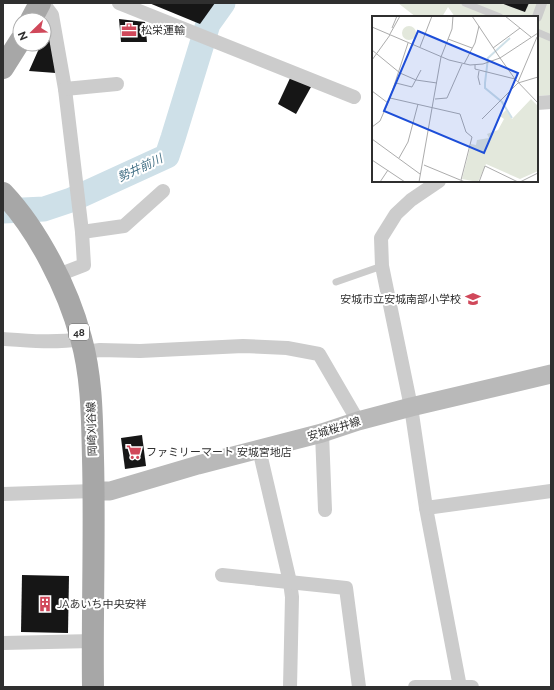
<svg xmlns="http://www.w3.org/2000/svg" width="554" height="690" font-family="Raleway,'Noto Sans JP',sans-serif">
<rect width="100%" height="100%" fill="#fff"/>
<path fill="#e3e8dc" d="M398,3H551V95L537,96V17H455L448,7L442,17H416Z"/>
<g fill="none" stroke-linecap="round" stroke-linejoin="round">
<path stroke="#cee0e8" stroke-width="25" d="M3,211L44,209L71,200L167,156L173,138L208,24L223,3"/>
</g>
<g fill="#161616">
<path d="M149,3H215L200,24Z"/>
<path d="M501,3H529L525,12Z"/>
<path d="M119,19L145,22L147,42H121Z"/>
<path d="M48,29L56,73L29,71L41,44H44V38Z"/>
<path d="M291,76L311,87L296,114L278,104Z"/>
<path d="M142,435L146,466L125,469L121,438Z"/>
<path d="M22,575L69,576L68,633L21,632Z"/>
</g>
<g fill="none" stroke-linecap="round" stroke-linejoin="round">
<g stroke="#ccc" stroke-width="7">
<path d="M465,3L500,17"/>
<path d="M537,32L551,38"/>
<path d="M336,282L382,266"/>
</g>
<path stroke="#ccc" stroke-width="10" d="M537,17L542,3"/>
<g stroke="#ccc" stroke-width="14">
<path d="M43,3L52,15L65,89L82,232L84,265L58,275"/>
<path d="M119,3L354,97"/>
<path d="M65,89L117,84"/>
<path d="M537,103L551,102"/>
<path d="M439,181L411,200L396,214L381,238L382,266L411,407L426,508L460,687"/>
<path d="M82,232L124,226L163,191"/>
<path d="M3,339C30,341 55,343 82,339"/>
<path d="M84,352L100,350L140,351L243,346L287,348L319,354L358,421"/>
<path d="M322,433L325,510"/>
<path d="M259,449L290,582L292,597L290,687"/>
<path d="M3,494L94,491"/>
<path d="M426,508L551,491"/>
<path d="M222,575L346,588L359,687"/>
<path d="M3,643L93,641"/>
<path d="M415,687H472"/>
</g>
<path stroke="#b9b9b9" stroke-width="19" d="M94,491H110L198,465L322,433L358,421L411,407L551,374"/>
<g stroke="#a7a7a7" stroke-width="22">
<path d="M31,20L40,3"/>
<path d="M3,68L20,41"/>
<path d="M3,193C38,230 68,289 81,338C92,377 92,418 93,458C95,534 92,611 93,687"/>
</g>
</g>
<defs>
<g id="office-bare" transform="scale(1.2)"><path d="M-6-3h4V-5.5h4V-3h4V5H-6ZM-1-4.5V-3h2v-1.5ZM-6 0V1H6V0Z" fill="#d0485a" stroke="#fff" stroke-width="2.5" paint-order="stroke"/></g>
<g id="school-bare" transform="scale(1.2)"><path d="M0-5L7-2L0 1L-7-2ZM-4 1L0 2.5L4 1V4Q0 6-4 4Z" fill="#d0485a" stroke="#fff" stroke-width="2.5" paint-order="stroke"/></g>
<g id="supermarket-bare" transform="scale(1.2)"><path d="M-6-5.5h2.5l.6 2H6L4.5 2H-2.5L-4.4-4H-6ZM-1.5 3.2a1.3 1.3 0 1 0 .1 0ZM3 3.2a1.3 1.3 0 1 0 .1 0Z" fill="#d0485a" stroke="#fff" stroke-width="2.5" paint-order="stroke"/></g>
<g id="building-bare" transform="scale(1.2)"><path d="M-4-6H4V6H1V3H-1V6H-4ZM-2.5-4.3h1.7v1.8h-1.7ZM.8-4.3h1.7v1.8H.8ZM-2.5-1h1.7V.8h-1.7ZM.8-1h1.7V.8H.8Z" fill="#d0485a" stroke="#fff" stroke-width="2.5" paint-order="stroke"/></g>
</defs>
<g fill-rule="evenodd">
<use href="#office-bare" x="129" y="30"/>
<use href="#school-bare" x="473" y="299"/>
<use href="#supermarket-bare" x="134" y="452"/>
<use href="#building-bare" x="45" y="604"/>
</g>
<g text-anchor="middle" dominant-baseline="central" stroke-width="4" stroke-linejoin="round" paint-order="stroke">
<rect fill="#fff" stroke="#6d6d6d" stroke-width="1" x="69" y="324" width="20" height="16" rx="3"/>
<g font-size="10" font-weight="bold" fill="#2f2f2f">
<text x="79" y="332">48</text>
</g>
<g font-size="11" fill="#2f2f2f" stroke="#fff" text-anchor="start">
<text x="141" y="30">松栄運輸</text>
<text x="461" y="299" text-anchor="end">安城市立安城南部小学校</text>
<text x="146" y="452">ファミリーマート 安城宮地店</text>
<text x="57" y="604">JAあいち中央安祥</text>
</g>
<g font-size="11" fill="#2f2f2f" stroke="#fff">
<text transform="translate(92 429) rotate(-92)">岡崎刈谷線</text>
<text transform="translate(334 429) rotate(-17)">安城桜井線</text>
</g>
<g font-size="12" font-style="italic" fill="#477388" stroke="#fff">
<text transform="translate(140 168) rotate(-25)">勢井前川</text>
</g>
</g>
<g transform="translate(372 16)">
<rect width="166" height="166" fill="#fff"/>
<path d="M30 17a7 7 0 1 1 14 0a7 7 0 1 1-14 0ZM159,83L166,90V155L148,163L114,148L106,166L90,163L99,128L104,129L105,124L117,122L115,118L126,114L132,103L128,100L134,94L140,103Z" fill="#e3e8dc"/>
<path fill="none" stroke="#cee0e8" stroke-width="2" d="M138,22L116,42L113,67V72L130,86L140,102"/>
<path fill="none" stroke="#acacac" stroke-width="1" d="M100,0L128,42M133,0L159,21M0,11L77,44L98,49L111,48L128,42L166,17M20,12L25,0M18,18L28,0M76,23L100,32M48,31L60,0M121,32L148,12M0,34L28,57L44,64L65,67M69,41L80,13L81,0M128,42L143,63L166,87M0,44L18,19M92,48L103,27L107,10M103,49V53L143,63M107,55L106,61L108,69M146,66L165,21M24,67L40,71L49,54M0,75L16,87M18,82L88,98L94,116L100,121L89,164M63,83L75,82L90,48M110,103L146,67L166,61M0,111L8,105L18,82L36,27M0,123L48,158M27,142L36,126L46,88M0,144L33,166M52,149L93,166M8,166L16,154M47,166L69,41M107,166L113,150L146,166M148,166L166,157"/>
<path fill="#1d4ed8" fill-opacity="0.15" stroke="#1d4ed8" stroke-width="2" d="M46,15L146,57L112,137L12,95Z"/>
<rect width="166" height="166" fill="none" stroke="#2f2f2f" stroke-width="2"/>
</g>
<rect width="554" height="690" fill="none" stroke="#2f2f2f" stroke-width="8"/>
<g transform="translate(32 32) rotate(247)"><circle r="19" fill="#ffffff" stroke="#acacac"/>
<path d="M0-3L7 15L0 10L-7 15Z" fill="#d0485a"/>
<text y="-6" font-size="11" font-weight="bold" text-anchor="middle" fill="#2f2f2f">N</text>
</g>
</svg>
